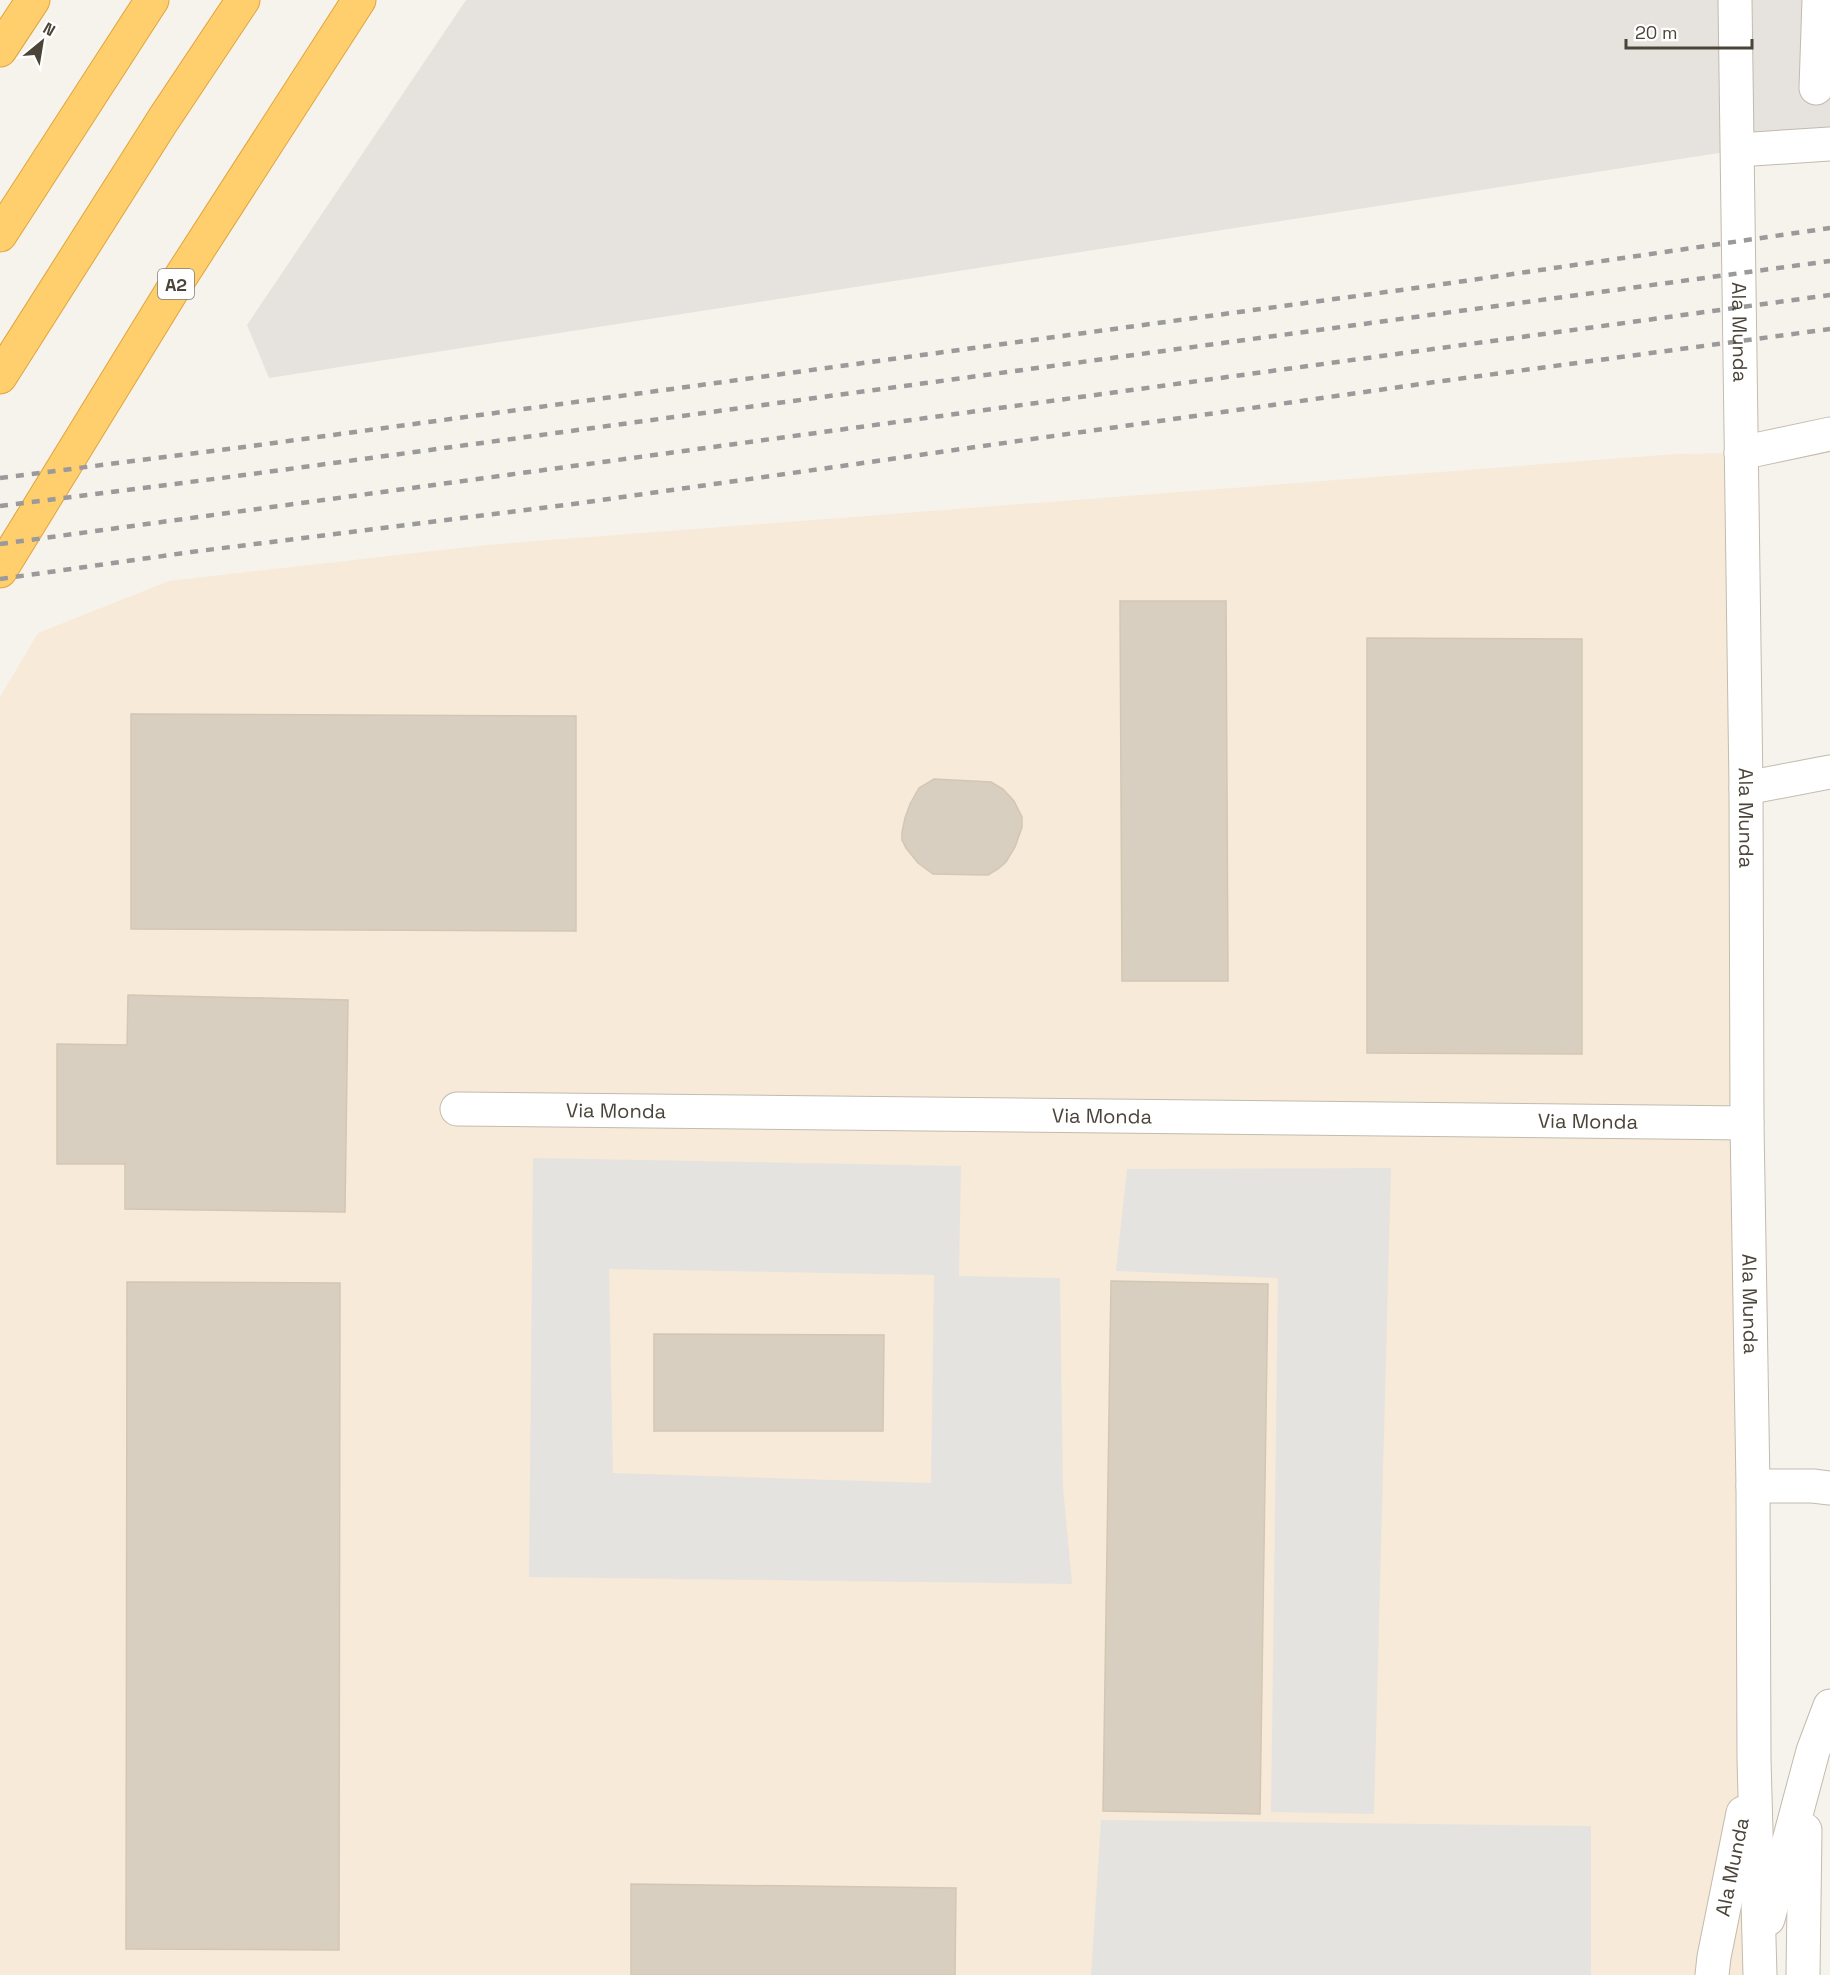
<svg xmlns="http://www.w3.org/2000/svg" width="1830" height="1975" font-family="'Space Grotesk',sans-serif">
<rect width="100%" height="100%" fill="#f6f3ec"/>
<path fill="#f7ead8" d="M1741,453L1760,1975H0V697L38,633L169,581L486,545L1676,454Z"/>
<path fill="#e6e2dd" d="M466,0H1830V144L1738,150L269,378L247,325Z"/>
<g fill="#e5e3e0" fill-rule="evenodd">
<path d="M533,1158L961,1166L959,1276L1060,1278L1063,1487L1072,1584L529,1577ZM609,1269L934,1275L931,1483L613,1473Z"/>
<path d="M1391,1168L1374,1814L1271,1812L1278,1278L1116,1271L1127,1169Z"/>
<path d="M1101,1820L1591,1826V1975H1091Z"/>
</g>
<g fill="#d8cfc1" stroke="#d3c7b4" stroke-width="1.5">
<path d="M1120,601H1226L1228,981H1122Z"/>
<path d="M1367,638L1582,639V1054L1367,1053Z"/>
<path d="M131,714L576,716V931L131,929Z"/>
<path d="M934,779L991,782L1003,789L1014,801L1022,817V827L1015,847L1006,862L998,869L988,875L933,874L918,863L906,848L902,840V832L905,818L910,804L919,788Z"/>
<path d="M128,995L348,1000L345,1212L125,1209V1164H57V1044L127,1045Z"/>
<path d="M1111,1281L1268,1284L1260,1814L1103,1811Z"/>
<path d="M127,1282L340,1283L339,1950L126,1949Z"/>
<path d="M654,1334L884,1335L883,1431H654Z"/>
<path d="M631,1884L956,1888L955,1975H631Z"/>
</g>
<g fill="none" stroke-linecap="round" stroke-linejoin="round">
<g stroke="#c2bbae" stroke-width="35">
<g id="minor">
<path id="s1" d="M1735,0L1746,788L1747,1123L1753,1486L1754,1759L1760,1975"/>
<path d="M1816,88L1819,0"/>
<path d="M1738,150L1830,144"/>
<path d="M1741,453L1830,434"/>
<path d="M1746,788L1830,772"/>
<path id="s2" d="M457,1109L1747,1123"/>
<path d="M1753,1486H1813L1830,1488"/>
<path d="M1768,1919L1813,1751L1830,1706"/>
<path id="s3" d="M1712,1975L1714,1957L1743,1813"/>
<path d="M1803,1975L1805,1830"/>
</g>
</g>
<g stroke="#e0a43c" stroke-width="35">
<g id="highway">
<path d="M0,50L33,0"/>
<path d="M0,235L152,0"/>
<path d="M0,377L163,120L243,0"/>
<path d="M0,571L178,281L359,0"/>
</g>
</g>
<use href="#minor" stroke="#fff" stroke-width="33"/>
<use href="#highway" stroke="#ffcf6e" stroke-width="33"/>
<g stroke="#9a9a9a" stroke-width="4.5" stroke-dasharray="8 8" stroke-linecap="butt">
<path d="M0,478L259,445L1423,287L1830,228"/>
<path d="M0,506L237,476L1830,261"/>
<path d="M0,544L1830,295"/>
<path d="M0,579L191,552L566,505L1435,382L1830,329"/>
</g>
</g>
<g text-anchor="middle" dominant-baseline="central" stroke-width="5" stroke-linejoin="round" paint-order="stroke">
<rect fill="#fff" stroke="#817c74" stroke-width="1.5" x="158" y="269" width="36" height="30" rx="4.5"/>
<g font-size="18" font-weight="bold" fill="#4b4439">
<text x="176" y="284">A2</text>
</g>
<g font-size="20" fill="#4b4439" stroke="#fff">
<text stroke="none"><textPath href="#s1" startOffset="332">Ala Munda</textPath></text>
<text stroke="none"><textPath href="#s1" startOffset="818">Ala Munda</textPath></text>
<text stroke="none"><textPath href="#s2" startOffset="159">Via Monda</textPath></text>
<text stroke="none"><textPath href="#s2" startOffset="645">Via Monda</textPath></text>
<text stroke="none"><textPath href="#s2" startOffset="1131">Via Monda</textPath></text>
<text stroke="none"><textPath href="#s1" startOffset="1304">Ala Munda</textPath></text>
<text stroke="none"><textPath href="#s3" startOffset="110">Ala Munda</textPath></text>
</g>
</g>
<g transform="translate(42 42) rotate(30)" stroke="#ffffff" stroke-width="4.5" paint-order="stroke">
<path d="M0-4.5L10 22L0 15L-10 22Z" fill="#4b4439"/>
<text y="-9" font-size="16" font-weight="bold" text-anchor="middle" fill="#4b4439">N</text>
</g>
<path d="M1626 39v9h126v-9" fill="none" stroke="#4b4439" stroke-width="3"/>
<text x="1635" y="39" font-size="18" fill="#4b4439" stroke="#ffffff" stroke-width="4.5" paint-order="stroke">20 m</text>
</svg>
